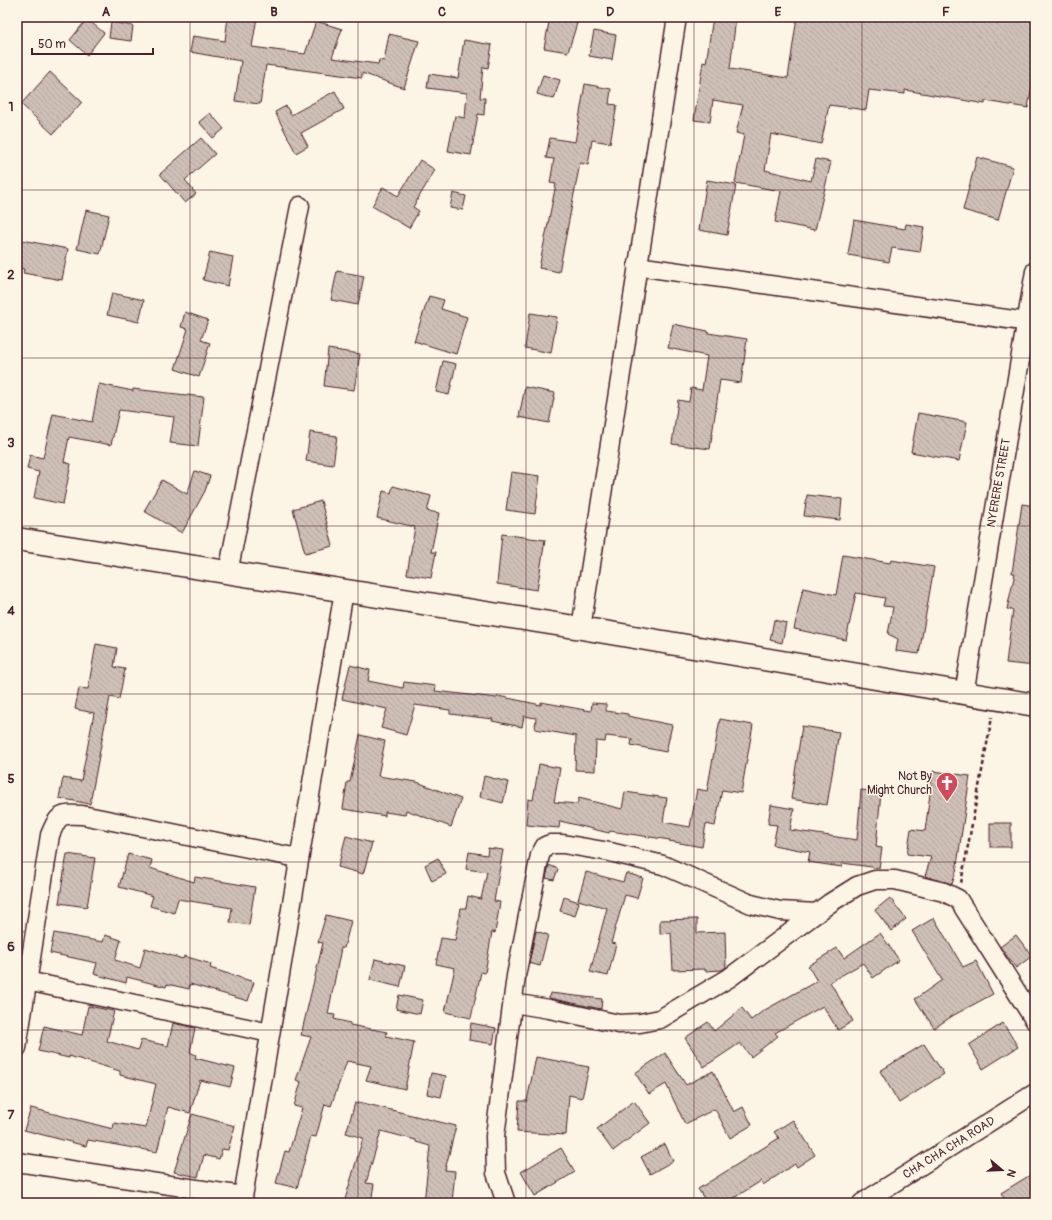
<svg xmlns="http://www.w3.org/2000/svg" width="1052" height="1220" font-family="Pangolin,sans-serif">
<defs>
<pattern id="building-back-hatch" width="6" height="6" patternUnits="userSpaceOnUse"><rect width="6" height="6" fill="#cfc0b7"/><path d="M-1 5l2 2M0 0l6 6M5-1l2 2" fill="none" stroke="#b3a59e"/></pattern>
</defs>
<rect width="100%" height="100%" fill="#fcf5e5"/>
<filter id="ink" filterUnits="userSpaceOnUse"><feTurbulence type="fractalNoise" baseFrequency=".025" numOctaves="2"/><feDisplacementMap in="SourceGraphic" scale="8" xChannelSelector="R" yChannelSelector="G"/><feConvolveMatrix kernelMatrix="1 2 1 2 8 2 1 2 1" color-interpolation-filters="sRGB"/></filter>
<g filter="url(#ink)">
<g fill="url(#building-back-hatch)" stroke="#4a1f2b">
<path d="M228,17H257L252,47L305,54L316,21L342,29L332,58L378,64L379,60L384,61L389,34L419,41L404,88L362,73V78L266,65L260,104L235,101L241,61L190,52L193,36L225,41Z"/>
<path d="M550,17H579L568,52L544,48Z"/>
<path d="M713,17H736L730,69L788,78L797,17H1035V68L1028,108L985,101V104L905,90V94L869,90L866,110L829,105L821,144L771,134L765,170L811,181L816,159L831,162L815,230L775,222L781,191L735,183L744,135L736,133L743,105L713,100L710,122L694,120L703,62L706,63Z"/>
<path d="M87,19L104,33L87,55L70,40Z"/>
<path d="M111,22L133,26L131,41L109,38Z"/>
<path d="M594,31L616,35L612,60L589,56Z"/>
<path d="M464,40L492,45L488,68L483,67L480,98H485L484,115L478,114L471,155L448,151L455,116L465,118L467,93L427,88L429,74L458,78Z"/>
<path d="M50,72L82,102L53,134L21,104Z"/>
<path d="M543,75L560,80L554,99L537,94Z"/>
<path d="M585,84L611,89L609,104L617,105L610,143L592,140L588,165L580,163L559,272L539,268L556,184L550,183L554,159L546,158L550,138L575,142Z"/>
<path d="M335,91L344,109L301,133L308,146L296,153L275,112L286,106L291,115Z"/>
<path d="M210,113L224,129L213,138L199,122Z"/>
<path d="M201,138L215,154L185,180L196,194L185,203L160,174Z"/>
<path d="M977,157L1013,167L998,220L963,210Z"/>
<path d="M420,160L435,170L413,207L419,211L409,228L372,206L383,187L398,196Z"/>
<path d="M707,180L736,185L727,235L699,230Z"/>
<path d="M453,193L466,196L463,210L450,208Z"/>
<path d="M86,210L109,215L100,254L77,249Z"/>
<path d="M854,220L905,229L906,224L924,227L920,252L892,248L889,262L848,255Z"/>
<path d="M17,239L68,249L62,280L23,273L24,269L17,267Z"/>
<path d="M210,252L233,257L228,286L203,280Z"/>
<path d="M337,271L364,276L358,305L331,300Z"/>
<path d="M112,293L144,300L139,322L107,315Z"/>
<path d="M429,296L444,300L441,309L467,317L456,354L414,341Z"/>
<path d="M185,312L208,320L201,340L210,343L199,377L175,369L188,329L181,327Z"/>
<path d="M530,313L557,317L551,353L525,348Z"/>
<path d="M673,324L708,331V333L747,339L741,383L720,380L710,449L672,444L678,400L689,402L691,388L702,390L707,356L668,348Z"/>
<path d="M328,349L360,354L354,390L324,386Z"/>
<path d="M443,361L456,364L449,395L436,392Z"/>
<path d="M99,384L133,391V389L204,397L198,446L170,443L174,417L119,410L111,445L69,437L64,462L71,464L63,504L34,498L39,472L27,469L30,455L43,458L53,414L92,422Z"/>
<path d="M525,387L555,393L549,423L519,417Z"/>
<path d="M918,413L967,422L959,461L911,452Z"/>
<path d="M310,432L337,436L333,465L306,461Z"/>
<path d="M195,471L210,476L205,491L182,533L144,511L162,480L187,494Z"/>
<path d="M511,472L540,476L535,514L506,510Z"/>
<path d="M393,486L431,496L427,511L439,513L431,552H436L431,578L407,574L415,527L377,518L383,491L391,493Z"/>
<path d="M807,495L842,499L840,520L804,516Z"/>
<path d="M321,501L333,546L305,553L293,509Z"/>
<path d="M1022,504L1035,506V666L1006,663L1013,610L1007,609L1015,573H1012Z"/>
<path d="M502,534L545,540L537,590L497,584Z"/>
<path d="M843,555L890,563L891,560L934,567L919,654L896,651L898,639L888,634L893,607L883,606L885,598L856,593L846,640L794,629L803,588L836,595Z"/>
<path d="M774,620L786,623L782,643L770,640Z"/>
<path d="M96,644L117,648L114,667L125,669L119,699L110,697L90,804L59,798L63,778L81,781L94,713L75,709L79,688L88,689Z"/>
<path d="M350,665L370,670L368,681L403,688L404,682L436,686L435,691L497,698L498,696L541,705V702L591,711L592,703L606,704V711L628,714V716L672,725L666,752L631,745L632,739L606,736L605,742L596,741L595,771L575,770L576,736L535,729L536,718L524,716L522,727L492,721L493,719L450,714V710L415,705L406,735L381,728L387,709L342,699Z"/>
<path d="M720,719L753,725L741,793L722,790L715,826L706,824L702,847L669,841L670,840L610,831L609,833L560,821L559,828L526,825L528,799L533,800L539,764L560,768L554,802L577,804L579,798L622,809L625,792L667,798L663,822L690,827L697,789L707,791Z"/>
<path d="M802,726L839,732L827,805L791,799Z"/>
<path d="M360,735L385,741L378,776L417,782L461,799L451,827L406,810L405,815L385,812V816L343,809L347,782H350Z"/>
<path d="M933,771L970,776L956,872L952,884L925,876L931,857L907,854L911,829L925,831Z"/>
<path d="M484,776L508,782L503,803L480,797Z"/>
<path d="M861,790L881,792L876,847L882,848L879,868L842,863V867L808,862L810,852L773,845L777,825L768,824L771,805L794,809L790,830L857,840Z"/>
<rect x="990" y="823" width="21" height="24"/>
<path d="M346,836L372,843L363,874L338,867Z"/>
<path d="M488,848L503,850L494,901L500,902L495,933L492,932L485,973L481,972L471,1018L445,1012L455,968L436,964L441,938L455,940L461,908H466L468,896L481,899L487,872L466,869L469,852L487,855Z"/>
<path d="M67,854L95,858L87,907L59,903Z"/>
<path d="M128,854L152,860L150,868L194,882L195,877L255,887L249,925L230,922L232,908L178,899L174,913L150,906L153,896L119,887Z"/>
<path d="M438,858L446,874L432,881L425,865Z"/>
<path d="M549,865L558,869L554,880L546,878Z"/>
<path d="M586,872L623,882L626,873L643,878L637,898L625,895L611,943L616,944L608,976L590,972L607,908L578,900Z"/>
<path d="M564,897L579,902L575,916L560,911Z"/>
<path d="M890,898L906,919L891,931L875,910Z"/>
<path d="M326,915L351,921L344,948H341L328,1014L335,1015L334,1019L350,1023V1025L387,1032L386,1036L414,1042L405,1089L366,1080L371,1066L347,1061L331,1106L325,1104L316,1137L311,1136L297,1188L276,1183L285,1151L289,1152L302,1108L294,1106L301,1082L296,1080L311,1037L301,1035L323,943L318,942Z"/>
<path d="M934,918L963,967L976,961L993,994L954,1015L934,1028L915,999L942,980L912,931Z"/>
<path d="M697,919V933L725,932L726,967L722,970L705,971V969L673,970L671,933L660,934V920Z"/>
<path d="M536,931L548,935L540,966L529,963Z"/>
<path d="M54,933L103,942L105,935L121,940L115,960L140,968L145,948L183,959L184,956L211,964L210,968L254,982L248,1001L190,984L189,989L167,984L166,987L127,977L126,983L94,974L97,963L50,953Z"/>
<path d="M880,933L899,960L873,978L863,963L830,982L853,1021L838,1030L823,1006L775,1033L778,1036L751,1057L740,1043L704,1067L685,1038L708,1022L714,1031L742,1008L751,1020L763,1011L817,981L808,966L837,948L844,958Z"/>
<path d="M1016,935L1032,956L1016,968L1000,947Z"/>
<path d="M375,959L405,966L400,987L370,980Z"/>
<path d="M550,993L602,999L601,1009L549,998Z"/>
<path d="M399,995L423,1000L420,1014L396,1009Z"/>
<path d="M88,1006L114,1011L107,1041L138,1050L141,1040L168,1046L173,1023L195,1028L190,1052L196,1055L195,1058L235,1068L230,1087L200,1080L190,1113L168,1107L157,1152L88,1140L86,1146L24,1130L31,1108L113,1129L114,1123L146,1128L156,1084L120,1075V1071L69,1056V1058L38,1051L44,1026L82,1035Z"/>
<path d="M471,1023L496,1028L493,1044L469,1040Z"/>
<path d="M1003,1023L1018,1047L983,1069L969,1045Z"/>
<path d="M924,1044L944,1074L899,1103L880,1071Z"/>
<path d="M665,1053L686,1085L713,1071L734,1112L743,1107L752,1125L730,1138L715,1109L685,1124L666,1084L649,1094L635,1073Z"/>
<path d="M536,1057L589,1067L582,1098L569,1095L566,1135L517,1132L519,1101H527Z"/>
<path d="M431,1073L446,1076L441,1097L427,1094Z"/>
<path d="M634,1101L650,1123L613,1151L597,1129Z"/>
<path d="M359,1102L456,1126L445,1170L455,1171L452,1203H424L430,1146L416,1142V1140L381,1131L366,1183L374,1184L371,1203L360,1201V1203H344L363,1138L346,1133L355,1103L359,1104Z"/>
<path d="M192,1114L235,1126L228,1150L222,1149L219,1159L204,1155L198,1177L174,1172Z"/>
<path d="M793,1120L815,1155L797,1167L795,1164L763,1185L761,1181L726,1203H707L698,1189L779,1138L774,1132Z"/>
<path d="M665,1144L673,1161L650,1174L641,1157Z"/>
<path d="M561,1148L575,1172L535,1196L521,1172Z"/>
<path d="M1035,1172V1203H1007L1001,1193Z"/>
</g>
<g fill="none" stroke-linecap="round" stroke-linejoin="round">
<g stroke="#4a1f2b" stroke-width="21">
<g id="street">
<path d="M637,266L1035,323"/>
<path d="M228,573L300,206"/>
<path d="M581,628L677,17"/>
<path d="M964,694L1035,271"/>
<path d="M27,981L270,1033"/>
<path d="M513,1003L549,1009L619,1024L640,1023L660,1019L729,978L830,903L857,886L875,880H895L944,892L958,899L1035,1021"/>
<path d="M17,1048L50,835C59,814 60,814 82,815L298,858"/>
<path d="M17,1162L243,1196"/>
<path d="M242,1203L344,591"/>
<path d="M506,1203L496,1173L495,1136L516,976L540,855L545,846L550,844H563L610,852L663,865L751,904L780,911L817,913"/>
<path d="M862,1203L1035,1093"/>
</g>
</g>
<g stroke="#4a1f2b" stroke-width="25">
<path id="secondary" d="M17,539L581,628L1035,705"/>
</g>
<path stroke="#4a1f2b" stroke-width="2.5" stroke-dasharray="4 3" stroke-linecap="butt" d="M961,883L992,717"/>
<use href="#street" stroke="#fcf5e5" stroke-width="18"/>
<use href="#secondary" stroke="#fcf5e5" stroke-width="22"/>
</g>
</g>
<path fill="none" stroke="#4a1f2b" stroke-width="1" stroke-opacity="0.55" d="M190,17V1203M358,17V1203M526,17V1203M694,17V1203M862,17V1203M17,190H1035M17,358H1035M17,526H1035M17,694H1035M17,862H1035M17,1030H1035"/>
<defs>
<g id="church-pin" transform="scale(1.15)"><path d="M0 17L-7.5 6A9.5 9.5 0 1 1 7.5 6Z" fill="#d1495b" stroke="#fcf5e5"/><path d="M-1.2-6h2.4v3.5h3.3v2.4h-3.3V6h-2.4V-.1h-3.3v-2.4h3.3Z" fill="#fff"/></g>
</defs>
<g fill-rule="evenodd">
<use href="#church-pin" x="947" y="783"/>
</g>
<g text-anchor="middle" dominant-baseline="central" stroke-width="3" stroke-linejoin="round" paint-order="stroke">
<g font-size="12" fill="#4a1f2b" stroke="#fcf5e5">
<text transform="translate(999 483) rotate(-80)">NYERERE STREET</text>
<text transform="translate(949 1148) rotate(-32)">CHA CHA CHA ROAD</text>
</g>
<g font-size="12" fill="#4a1f2b" stroke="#fcf5e5" text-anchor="end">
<text x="932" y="776">Not By<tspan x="932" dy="14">Might Church</tspan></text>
</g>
</g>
<rect width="1052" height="1220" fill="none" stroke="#fcf5e5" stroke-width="44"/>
<g transform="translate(1002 1170) rotate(109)" stroke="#fcf5e5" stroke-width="3" paint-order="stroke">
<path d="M0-3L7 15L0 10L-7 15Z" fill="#4a1f2b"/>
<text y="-6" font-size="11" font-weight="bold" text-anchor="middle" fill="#4a1f2b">N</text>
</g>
<path d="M32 48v6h121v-6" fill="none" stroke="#4a1f2b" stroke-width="2"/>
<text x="38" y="48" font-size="12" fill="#4a1f2b" stroke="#fcf5e5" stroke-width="3" paint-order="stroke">50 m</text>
<rect x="22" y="22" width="1008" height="1176" fill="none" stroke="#4a1f2b" stroke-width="1.5"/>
<g font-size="13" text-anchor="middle" font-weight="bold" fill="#4a1f2b">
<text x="106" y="16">A</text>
<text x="274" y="16">B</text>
<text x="442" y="16">C</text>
<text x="610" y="16">D</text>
<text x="778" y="16">E</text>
<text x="946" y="16">F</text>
<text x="11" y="111">1</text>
<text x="11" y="279">2</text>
<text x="11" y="447">3</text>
<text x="11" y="615">4</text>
<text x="11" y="783">5</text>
<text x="11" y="951">6</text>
<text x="11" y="1119">7</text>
</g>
</svg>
